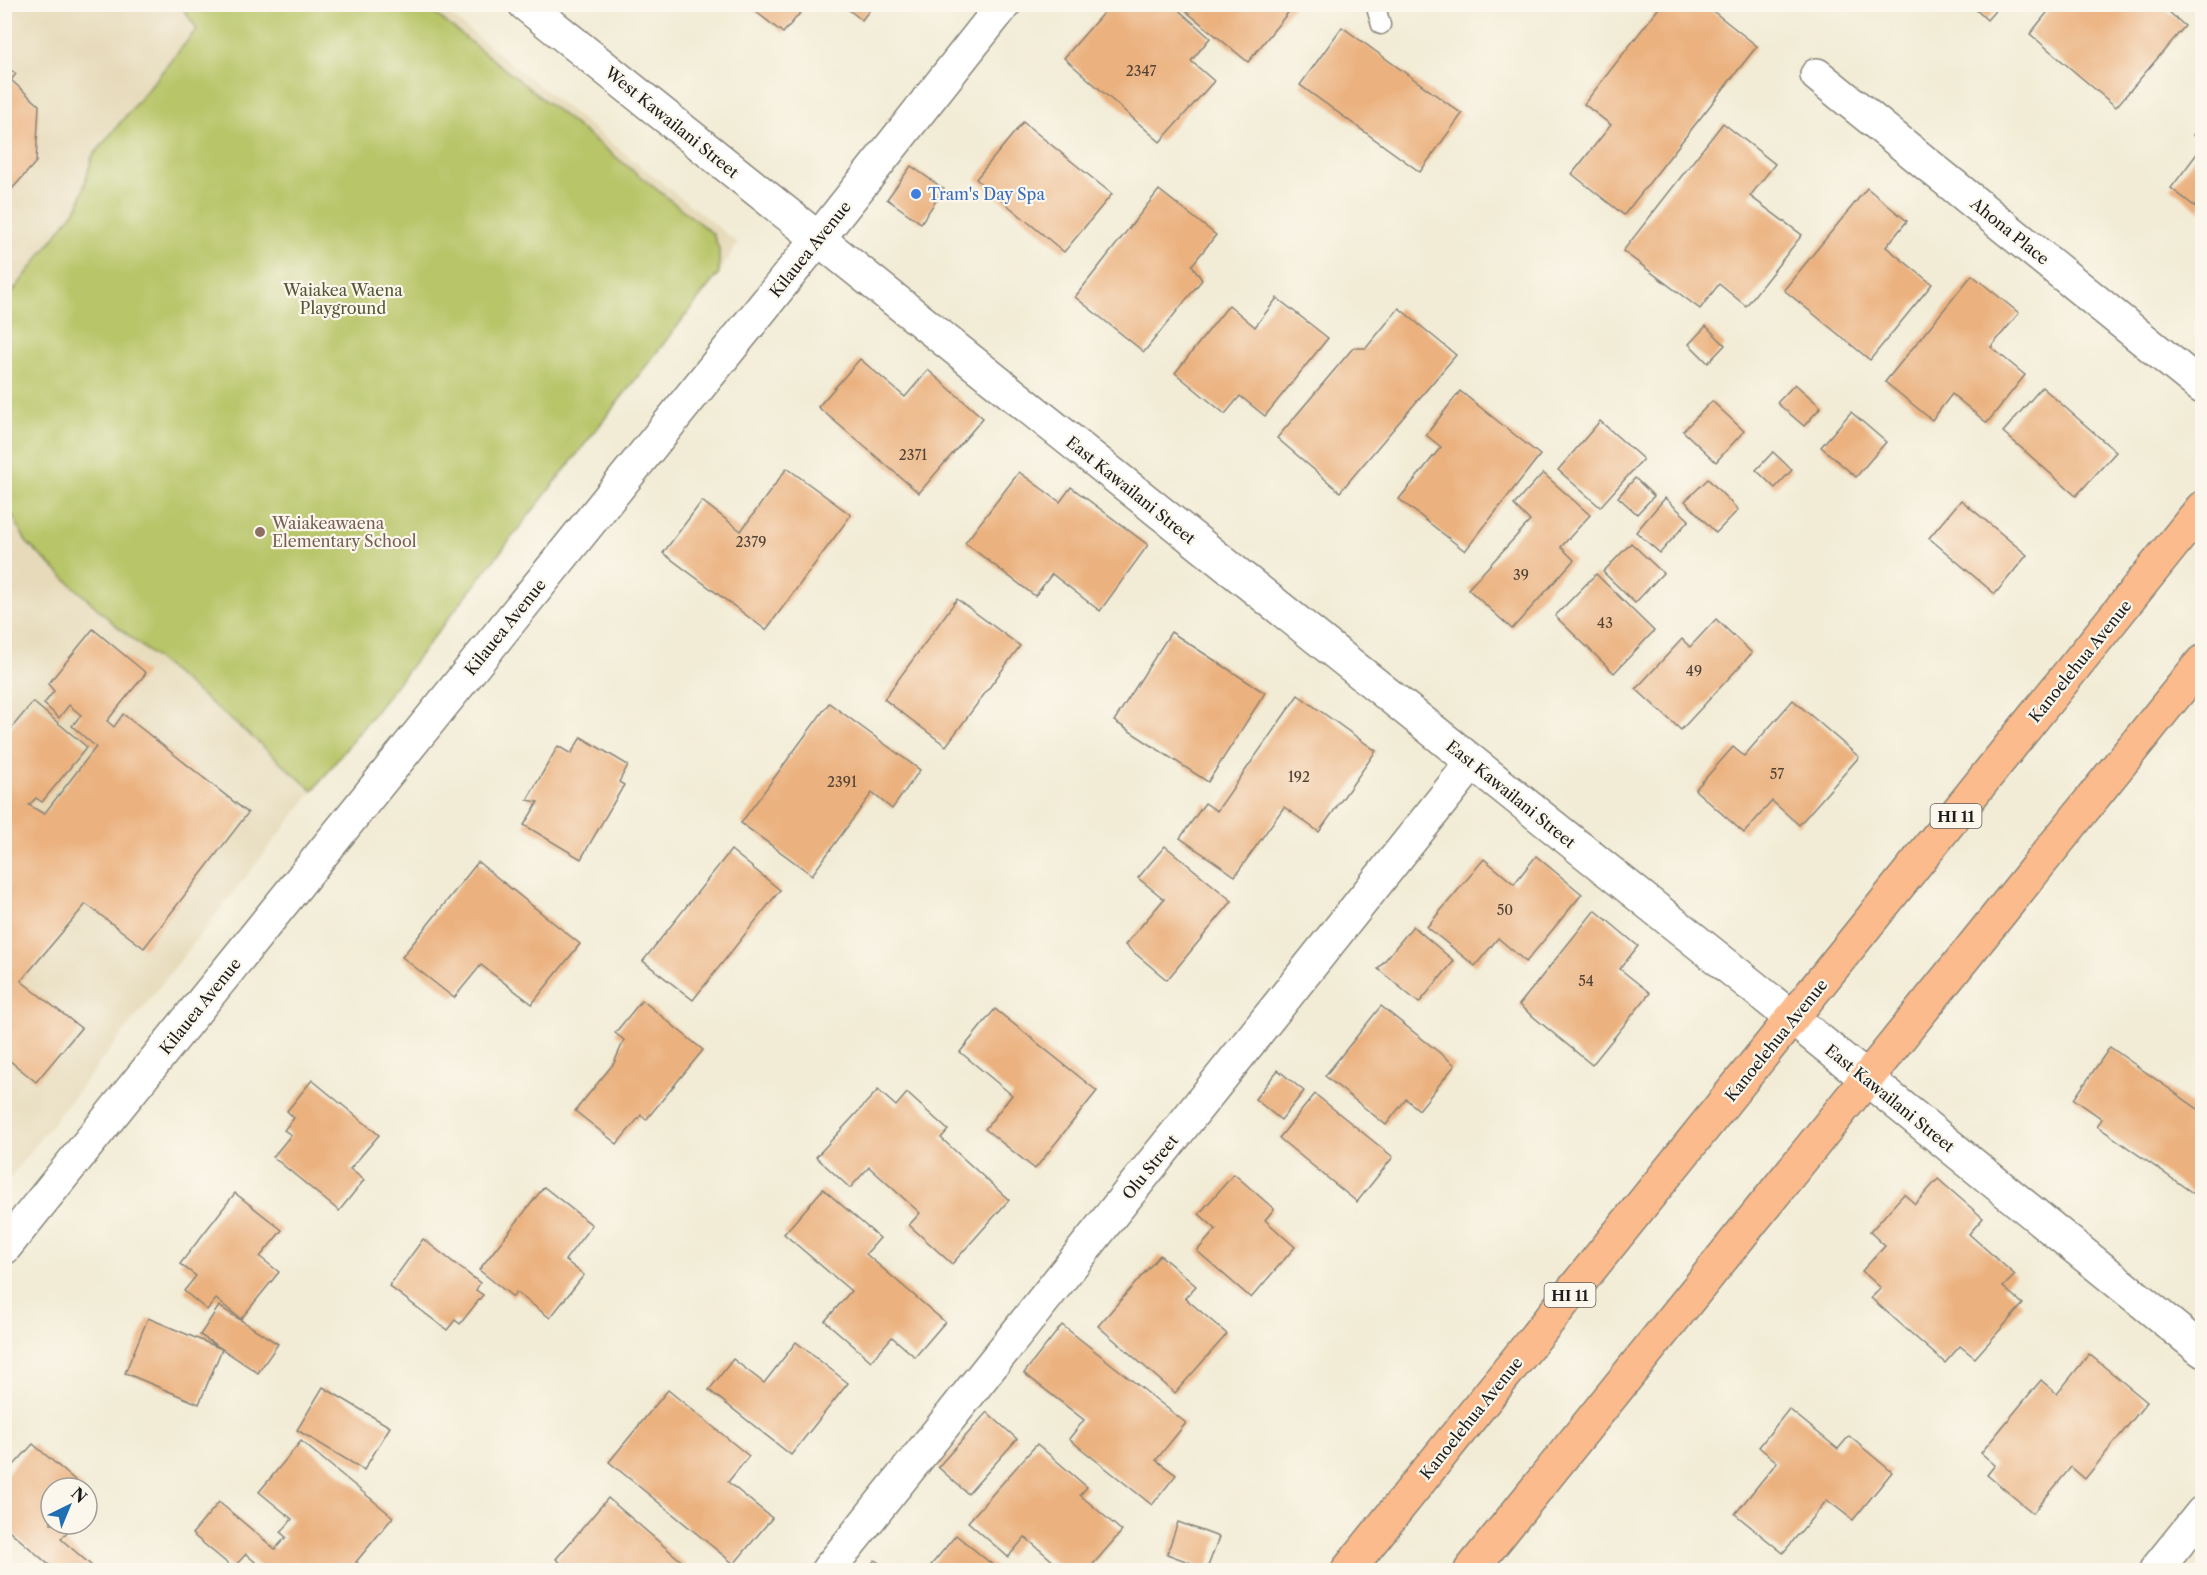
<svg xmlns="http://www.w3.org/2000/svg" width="2207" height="1575" font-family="'Libre Caslon Text',serif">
<rect width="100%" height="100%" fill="#fbf7ec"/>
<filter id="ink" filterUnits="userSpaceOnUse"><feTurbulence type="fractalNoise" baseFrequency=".0167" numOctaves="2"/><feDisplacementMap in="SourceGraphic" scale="12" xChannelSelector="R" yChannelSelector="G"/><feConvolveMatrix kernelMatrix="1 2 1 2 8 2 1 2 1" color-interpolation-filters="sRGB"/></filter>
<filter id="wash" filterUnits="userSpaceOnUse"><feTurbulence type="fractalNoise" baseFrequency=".008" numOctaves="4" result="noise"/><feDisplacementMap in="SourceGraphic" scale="24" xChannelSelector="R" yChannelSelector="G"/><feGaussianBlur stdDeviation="1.35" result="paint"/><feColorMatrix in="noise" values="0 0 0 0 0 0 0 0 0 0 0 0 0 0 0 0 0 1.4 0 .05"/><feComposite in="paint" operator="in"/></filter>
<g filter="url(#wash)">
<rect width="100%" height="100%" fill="#f2ecd6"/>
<path fill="#e6daba" d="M5,5H437L738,243L719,273L5,1184Z"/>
<path fill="#b8c568" stroke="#6a7042" stroke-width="1.5" d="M189,5H424L713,234L719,249V273L313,791L258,742L112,622L27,543L5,502V302L79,205L92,157L197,29L184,10Z"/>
<g id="blocks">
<g fill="#ebb17e">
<path d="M746,4H808L783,33Z"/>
<path d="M841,4H874L862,20Z"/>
<path d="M1111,4H1172L1210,38L1191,61L1214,81L1160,142L1064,58Z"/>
<path d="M1177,4H1295L1248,62Z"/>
<path d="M1662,4H1704L1757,46L1624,215L1572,174L1611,125L1584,104Z"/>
<path d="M1970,4H2001L1987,20Z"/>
<path d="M2054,4H2160L2185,26L2116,107L2030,34Z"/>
<path d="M1342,27L1462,114L1420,172L1300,85Z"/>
<path d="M4,65L16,74L11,80L39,105L36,162L4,198Z"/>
<path d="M1023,122L1112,194L1064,252L976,179Z"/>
<path d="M2202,122V142L2193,135Z"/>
<path d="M1723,123L1775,164L1750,196L1802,235L1746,306L1719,284L1700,309L1623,251Z"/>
<path d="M2202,147V212L2171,188Z"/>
<path d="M911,166L944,189L921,223L887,199Z"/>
<path d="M1867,188L1907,221L1886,247L1932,284L1870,360L1784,290Z"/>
<path d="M1159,190L1216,235L1192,265L1202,280L1144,352L1075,297Z"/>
<path d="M1972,275L2019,313L1991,347L2025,375L1987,423L1952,394L1932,420L1885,382Z"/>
<path d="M1277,298L1328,338L1265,416L1240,396L1225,414L1175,373L1229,305L1255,327Z"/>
<path d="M1399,308L1456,355L1340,492L1277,438L1353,348H1366Z"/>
<path d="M1706,326L1725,345L1708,363L1689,344Z"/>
<path d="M860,359L905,397L928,370L983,418L919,493L818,407Z"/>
<path d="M1795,384L1821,407L1804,426L1777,403Z"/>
<path d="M2042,387L2116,452L2076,496L2003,432Z"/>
<path d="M1460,391L1540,455L1465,551L1399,499L1441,447L1426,435Z"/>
<path d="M1712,401L1744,431L1716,462L1683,431Z"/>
<path d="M1851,412L1886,442L1856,477L1821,447Z"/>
<path d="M1600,421L1643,459L1600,507L1558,470Z"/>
<path d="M1773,452L1792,470L1775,488L1756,470Z"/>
<path d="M787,468L851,515L766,630L663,553L702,501L741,531Z"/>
<path d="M1019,472L1060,502L1071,487L1148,545L1100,611L1052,574L1035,596L965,543Z"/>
<path d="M1543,473L1590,515L1561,547L1574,560L1512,629L1468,589L1530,521L1514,505Z"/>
<path d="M1635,478L1654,496L1637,514L1618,497Z"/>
<path d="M1708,479L1738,510L1716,533L1685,501Z"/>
<path d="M1665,498L1689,520L1660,553L1636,532Z"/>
<path d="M1961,500L2027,555L1995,594L1929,538Z"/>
<path d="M1631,543L1663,573L1635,603L1603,572Z"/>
<path d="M1596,574L1654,631L1614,673L1555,616Z"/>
<path d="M957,599L1020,646L946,746L884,699Z"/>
<path d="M1716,619L1752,653L1681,730L1636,689L1682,639L1690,647Z"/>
<path d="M93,629L146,673L107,721L114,727L123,714L248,813L144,948L86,904L21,981L81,1028L36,1082L4,1056V737L33,702L87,747L42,802L36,798L29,805L44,814L96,747L72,726L81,715L69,705L59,718L44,704L54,691L48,684Z"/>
<path d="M1171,632L1265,693L1208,782L1114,721Z"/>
<path d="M1298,695L1376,751L1319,832L1284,807L1235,876L1180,838L1205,803L1217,811Z"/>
<path d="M1793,700L1859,757L1799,825L1772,801L1744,833L1695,790L1733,747L1744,756Z"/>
<path d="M829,703L920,770L892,809L872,793L812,875L741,823Z"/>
<path d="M581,737L628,765L619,782L624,785L581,859L524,825L538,802L527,800L558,746L571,754Z"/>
<path d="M1165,846L1232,901L1167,980L1125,945L1164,899L1138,878Z"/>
<path d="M731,850L780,890L693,1000L643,961Z"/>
<path d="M1536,856L1582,894L1526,962L1498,938L1475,966L1427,927L1484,859L1514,884Z"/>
<path d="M478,862L580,944L532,1004L481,965L454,998L402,957Z"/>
<path d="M1595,910L1638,946L1620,969L1650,993L1592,1065L1519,1005Z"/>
<path d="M1413,926L1454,961L1419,1003L1378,969Z"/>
<path d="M642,1000L703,1050L646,1120L641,1115L617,1144L575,1111L614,1063L624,1040L615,1033Z"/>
<path d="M1381,1006L1455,1065L1419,1110L1406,1099L1386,1125L1325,1076Z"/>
<path d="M995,1009L1097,1091L1035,1169L985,1129L1012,1095L960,1052Z"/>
<path d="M2110,1047L2202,1112V1195L2200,1198L2097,1126L2102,1119L2074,1099Z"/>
<path d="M1278,1070L1304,1091L1281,1120L1255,1099Z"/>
<path d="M312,1080L379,1135L350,1169L364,1180L339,1211L273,1157L291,1135L284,1130L294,1118L287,1111Z"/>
<path d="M878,1090L896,1106L907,1093L948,1130L941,1138L1009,1200L952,1264L909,1225L920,1213L869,1167L850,1188L816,1157Z"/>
<path d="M1315,1094L1393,1157L1357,1202L1279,1138Z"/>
<path d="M1234,1174L1274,1209L1265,1220L1295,1247L1251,1298L1197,1251L1216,1229L1199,1214Z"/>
<path d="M1938,1179L1983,1218L1969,1234L2015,1275L2003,1287L2023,1304L1975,1358L1960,1346L1945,1363L1871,1298L1881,1288L1862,1271L1885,1246L1870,1232L1904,1194L1915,1204Z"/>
<path d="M544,1187L592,1225L565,1260L584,1275L550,1318L516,1292L513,1297L479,1270Z"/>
<path d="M823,1189L880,1238L866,1254L945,1322L915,1357L892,1337L871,1361L825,1321L851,1291L784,1234Z"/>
<path d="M235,1193L282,1230L260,1257L279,1272L241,1319L216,1299L207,1310L184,1291L196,1276L180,1264Z"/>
<path d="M423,1239L480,1283L476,1290L483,1295L460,1324L455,1320L447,1330L389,1286Z"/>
<path d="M1160,1255L1196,1286L1185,1298L1227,1334L1175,1393L1098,1326Z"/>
<path d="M219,1306L278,1344L258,1373L222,1349L199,1404L125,1373L148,1318L222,1349L200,1335Z"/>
<path d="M1062,1325L1186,1423L1156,1460L1176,1475L1152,1505L1069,1439L1084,1420L1024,1373Z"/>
<path d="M796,1342L848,1383L791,1455L709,1390L733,1359L764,1383Z"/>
<path d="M2089,1354L2147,1402L2085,1479L2071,1467L2033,1513L1987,1475L1995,1465L1981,1453L2041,1380L2057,1394Z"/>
<path d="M323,1387L390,1427L364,1470L297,1430Z"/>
<path d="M668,1390L749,1456L728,1482L772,1518L734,1564L609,1462Z"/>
<path d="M1789,1409L1838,1449L1849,1436L1892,1472L1853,1520L1827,1500L1783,1553L1735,1514L1777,1462L1759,1447Z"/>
<path d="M987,1412L1017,1439L968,1494L938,1467Z"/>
<path d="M301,1441L393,1517L356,1562L366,1570H264L246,1554L233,1568L192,1534L219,1502L275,1549L286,1537L281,1533L292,1519L259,1492Z"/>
<path d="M33,1444L84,1488H51V1524H74L61,1539L92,1566L88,1570H55L4,1526V1476Z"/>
<path d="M1037,1444L1087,1487L1080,1495L1122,1531L1088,1570H1063L1025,1537L1008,1557L968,1522Z"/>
<path d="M608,1498L686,1565L681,1570H569L556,1559Z"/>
<path d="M1178,1522L1219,1537L1207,1569L1167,1554Z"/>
<path d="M956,1535L999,1570H927Z"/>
<path d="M875,1560L888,1570H866Z"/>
</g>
</g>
</g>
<g filter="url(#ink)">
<use href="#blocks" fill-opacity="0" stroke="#878479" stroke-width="1.5"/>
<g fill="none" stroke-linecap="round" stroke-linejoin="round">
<g stroke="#878479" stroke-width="21">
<path id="service" d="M1375,4L1381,25"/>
</g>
<g stroke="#878479" stroke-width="36">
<g id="minor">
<path d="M1817,75L2202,387"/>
<path d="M828,1570L1472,763"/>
<path d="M2156,1570L2202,1513"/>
</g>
</g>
<g stroke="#878479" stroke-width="36">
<g id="tertiary">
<path d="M525,4L1756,989L2202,1350"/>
<path d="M4,1248L818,239L1004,4"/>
</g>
</g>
<g stroke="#878479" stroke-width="36">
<g id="trunk">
<path d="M1348,1570L2202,508"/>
<path d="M1471,1570L2202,662"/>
</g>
</g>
<use href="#service" stroke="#fff" stroke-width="18"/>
<use href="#minor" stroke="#fff" stroke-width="33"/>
<use href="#tertiary" stroke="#fff" stroke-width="33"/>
<use href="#trunk" stroke="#fbbb8c" stroke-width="33"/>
</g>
</g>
<circle fill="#3f7fe0" stroke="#fbf7ec" stroke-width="2" cx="916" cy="194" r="6"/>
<circle fill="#8d6e63" stroke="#fbf7ec" stroke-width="2" cx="260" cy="532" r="6"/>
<g text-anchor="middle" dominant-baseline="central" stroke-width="4.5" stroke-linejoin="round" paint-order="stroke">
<g font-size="14" fill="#504134">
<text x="1141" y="71">2347</text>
<text x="913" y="455">2371</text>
<text x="751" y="542">2379</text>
<text x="1521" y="575">39</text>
<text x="1605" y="623">43</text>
<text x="1694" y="671">49</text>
<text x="1777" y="774">57</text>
<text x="1299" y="777">192</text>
<text x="842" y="782">2391</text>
<text x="1505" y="910">50</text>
<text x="1586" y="981">54</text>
</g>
<g fill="#fbf7ec" stroke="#5f5e5a" stroke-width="1.5">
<rect x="1930.5" y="804" width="51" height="24" rx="4.5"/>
<rect x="1544.5" y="1283" width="51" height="24" rx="4.5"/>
</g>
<g font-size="15" font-weight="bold" fill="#1c1c1c">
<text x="1956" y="816">HI 11</text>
<text x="1570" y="1295">HI 11</text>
</g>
<g font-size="16" fill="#1c1c1c" stroke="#fbf7ec">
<text transform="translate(672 122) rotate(39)">West Kawailani Street</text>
<text transform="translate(2010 231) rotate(39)">Ahona Place</text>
<text transform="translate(810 249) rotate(-51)">Kilauea Avenue</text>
<text transform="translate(1131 490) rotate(39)">East Kawailani Street</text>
<text transform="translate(505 627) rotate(-51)">Kilauea Avenue</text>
<text transform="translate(2080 661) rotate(-51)">Kanoelehua Avenue</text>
<text transform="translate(1511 794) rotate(39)">East Kawailani Street</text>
<text transform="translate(200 1006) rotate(-51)">Kilauea Avenue</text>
<text transform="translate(1776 1040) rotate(-51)">Kanoelehua Avenue</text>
<text transform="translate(1890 1098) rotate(39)">East Kawailani Street</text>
<text transform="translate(1150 1167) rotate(-51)">Olu Street</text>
<text transform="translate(1471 1418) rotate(-51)">Kanoelehua Avenue</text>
</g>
<g font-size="16" fill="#366cbe" stroke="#fbf7ec" text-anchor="start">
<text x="928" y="194">Tram's Day Spa</text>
</g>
<g font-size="16" fill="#535737" stroke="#fbf7ec">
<text x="343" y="290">Waiakea Waena<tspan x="343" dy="18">Playground</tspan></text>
</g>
<g font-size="16" fill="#785e54" stroke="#fbf7ec" text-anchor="start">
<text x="272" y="523">Waiakeawaena<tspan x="272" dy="18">Elementary School</tspan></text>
</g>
</g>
<rect width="2207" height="1575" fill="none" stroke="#fbf7ec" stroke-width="24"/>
<g transform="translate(69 1506) rotate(43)"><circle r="28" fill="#fbf7ec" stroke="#a29f99" stroke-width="1.5"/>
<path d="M0-4.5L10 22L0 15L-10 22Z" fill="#1f6fb2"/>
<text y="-9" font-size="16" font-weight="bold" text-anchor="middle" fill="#1c1c1c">N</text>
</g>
</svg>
